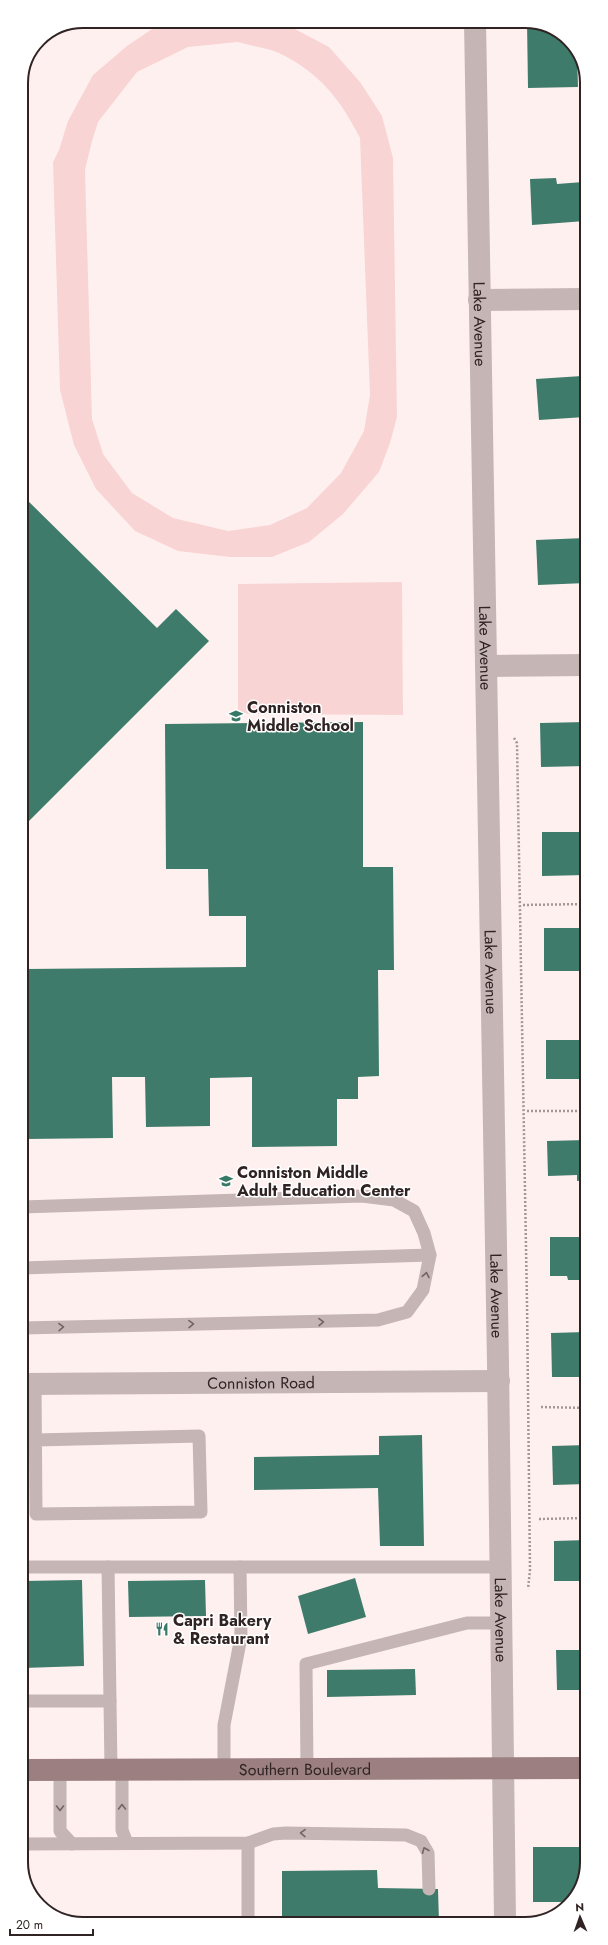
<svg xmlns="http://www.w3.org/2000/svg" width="608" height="1945" font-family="Jost,sans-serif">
<rect width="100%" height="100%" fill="#fff0f0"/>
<g fill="#f9d4d4" fill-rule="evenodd">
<path d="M177,21H271L289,26L329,47L360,82L382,116L393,158L397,417L390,443L379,472L343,514L309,542L272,557H230L178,551L135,531L96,489L74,445L60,390L53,162L59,150L68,121L93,75L127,46L152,29ZM238,42C251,46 267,48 279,53C320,73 340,99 360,138L370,395L364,431L341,473L307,508L270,525L228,531L173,518L132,493L103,454L92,419L85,170L92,141L98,122L137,72L188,47Z"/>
<path d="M402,582L403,715L238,714V584Z"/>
</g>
<g fill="#3f7b6a">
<path d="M527,21L566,36L577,55L578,87L528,88Z"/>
<path d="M556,178L557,184L583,182L585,221L532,225L530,179Z"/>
<path d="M582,376L585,417L539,420L536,379Z"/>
<path d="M21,494L157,628L176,609L209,641L22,828Z"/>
<path d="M585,538L586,583L538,585L536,540Z"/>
<path d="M363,722V867H393L394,970H378L379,1076L358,1077V1099H337V1146L252,1147V1077L210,1078V1126L146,1127L145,1077H112L113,1138L26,1139L25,1066H22V1029H25V969L246,967V916H209L208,869H166L165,724Z"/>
<path d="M586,722V766L541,767L540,723Z"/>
<path d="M542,832H586V875L542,876Z"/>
<rect x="544" y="928" width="42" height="43"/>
<rect x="546" y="1040" width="40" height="39"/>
<path d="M586,1140V1180L577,1181V1175L548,1176L547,1141Z"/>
<path d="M550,1237H586V1280H568L567,1276H550Z"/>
<path d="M586,1332V1377H552L551,1333Z"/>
<path d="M422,1435L424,1546H380L378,1488L254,1490V1457L379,1455V1436Z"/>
<path d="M587,1445V1484L553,1485L552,1446Z"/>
<path d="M587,1540V1581H554V1541Z"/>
<path d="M355,1578L366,1617L308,1634L298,1596Z"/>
<path d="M82,1580L84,1666L23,1668V1581Z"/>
<path d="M205,1580L206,1616L129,1617L128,1581Z"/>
<path d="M556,1650H587V1690H557Z"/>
<path d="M415,1669L416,1695L327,1697V1670Z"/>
<path d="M533,1847H587V1862L574,1900L571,1902H533Z"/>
<path d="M377,1870L378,1888L438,1889L439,1922L282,1923V1871Z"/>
</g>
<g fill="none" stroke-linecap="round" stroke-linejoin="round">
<g stroke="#a49696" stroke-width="2.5" stroke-dasharray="2 2" stroke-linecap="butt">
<path d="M514,738L517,743L527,1303L530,1570L528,1589"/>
<path d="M523,905L586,904"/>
<path d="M527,1111H586"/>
<path d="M541,1407L586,1408"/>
<path d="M539,1519L587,1518"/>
</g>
<g stroke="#c5b5b5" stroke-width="13">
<path d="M22,1207L362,1196L394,1200L414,1211L424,1233L430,1255L423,1290L407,1312L378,1320L22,1328"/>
<path d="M22,1268L430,1255"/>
<path d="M35,1384C35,1427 36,1471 36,1514L201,1512L199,1436L36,1440"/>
<path d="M23,1567H501"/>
<path d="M108,1567L111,1769"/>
<path d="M23,1701H110"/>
<path d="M60,1769V1831L72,1844"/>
<path d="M122,1769V1830L127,1843"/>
<path d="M224,1769V1725L241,1637L240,1567"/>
<path d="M307,1769L306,1664L467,1623H502"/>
<path d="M23,1844L248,1843L273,1834L286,1833L406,1835L421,1841L428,1853L429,1889"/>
<path d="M248,1923V1843"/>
</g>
<g stroke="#c5b5b5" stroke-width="22">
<path id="s1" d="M475,21L498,1363L505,1922"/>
<path d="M479,300L585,299"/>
<path d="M486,666L586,665"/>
<path id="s2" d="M22,1384L499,1381"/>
</g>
<path stroke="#9c8081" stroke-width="22" id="s3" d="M23,1770L587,1768"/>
</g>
<defs><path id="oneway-chevron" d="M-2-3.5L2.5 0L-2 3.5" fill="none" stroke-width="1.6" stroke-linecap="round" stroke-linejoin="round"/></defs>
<g stroke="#736565">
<use href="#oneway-chevron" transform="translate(426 1275) rotate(-79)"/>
<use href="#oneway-chevron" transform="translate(321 1322) rotate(-1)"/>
<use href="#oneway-chevron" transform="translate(191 1324) rotate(-1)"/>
<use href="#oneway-chevron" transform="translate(61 1327) rotate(-1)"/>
<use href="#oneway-chevron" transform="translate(122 1807) rotate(-90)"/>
<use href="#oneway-chevron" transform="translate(60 1808) rotate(90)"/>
<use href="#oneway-chevron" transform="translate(303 1833) rotate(-179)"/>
<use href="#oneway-chevron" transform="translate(425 1850) rotate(-113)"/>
</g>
<defs>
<g id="school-bare" transform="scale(1.08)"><path d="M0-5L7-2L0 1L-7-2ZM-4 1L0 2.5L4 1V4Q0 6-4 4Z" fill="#387866" stroke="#fff" stroke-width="2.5" paint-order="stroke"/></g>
<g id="restaurant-bare" transform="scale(1.08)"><path d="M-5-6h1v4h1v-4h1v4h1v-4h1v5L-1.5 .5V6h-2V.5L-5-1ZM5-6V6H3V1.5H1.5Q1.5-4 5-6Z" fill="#387866" stroke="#fff" stroke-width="2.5" paint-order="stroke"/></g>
</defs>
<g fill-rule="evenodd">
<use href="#school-bare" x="236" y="716"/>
<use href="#school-bare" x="226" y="1181"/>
<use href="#restaurant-bare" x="162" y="1629"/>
</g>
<g text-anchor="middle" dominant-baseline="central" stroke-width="3" stroke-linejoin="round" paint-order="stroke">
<g font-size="16" fill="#302323" stroke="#fff">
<text stroke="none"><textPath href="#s1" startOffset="303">Lake Avenue</textPath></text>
<text stroke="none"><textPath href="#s1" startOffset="627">Lake Avenue</textPath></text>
<text stroke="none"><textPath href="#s1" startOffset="951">Lake Avenue</textPath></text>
<text stroke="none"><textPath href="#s1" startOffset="1275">Lake Avenue</textPath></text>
<text stroke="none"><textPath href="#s2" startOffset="239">Conniston Road</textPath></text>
<text stroke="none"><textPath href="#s1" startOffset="1599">Lake Avenue</textPath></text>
<text stroke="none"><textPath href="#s3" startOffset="282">Southern Boulevard</textPath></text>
</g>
<g font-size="16" font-weight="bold" fill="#302323" stroke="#fff" text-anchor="start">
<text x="247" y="707">Conniston<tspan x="247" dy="18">Middle School</tspan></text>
<text x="237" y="1172">Conniston Middle<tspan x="237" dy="18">Adult Education Center</tspan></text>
<text x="173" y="1620">Capri Bakery<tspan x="173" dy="18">&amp; Restaurant</tspan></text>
</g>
</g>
<path d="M0 0H608V1945H0ZM83 28H525A55 55 0 0 1 580 83V1862A55 55 0 0 1 525 1917H83A55 55 0 0 1 28 1862V83A55 55 0 0 1 83 28Z" fill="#fff" fill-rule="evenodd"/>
<path fill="none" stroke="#302323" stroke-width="2" d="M83 28H525A55 55 0 0 1 580 83V1862A55 55 0 0 1 525 1917H83A55 55 0 0 1 28 1862V83A55 55 0 0 1 83 28Z"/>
<g transform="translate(580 1917) rotate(358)" stroke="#ffffff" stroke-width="3" paint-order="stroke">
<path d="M0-3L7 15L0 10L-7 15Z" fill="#302323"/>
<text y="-6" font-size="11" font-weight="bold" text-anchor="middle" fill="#302323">N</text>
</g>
<path d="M10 1929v6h83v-6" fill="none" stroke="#302323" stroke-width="2"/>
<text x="16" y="1929" font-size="12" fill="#302323" stroke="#ffffff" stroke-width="3" paint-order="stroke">20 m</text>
</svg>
